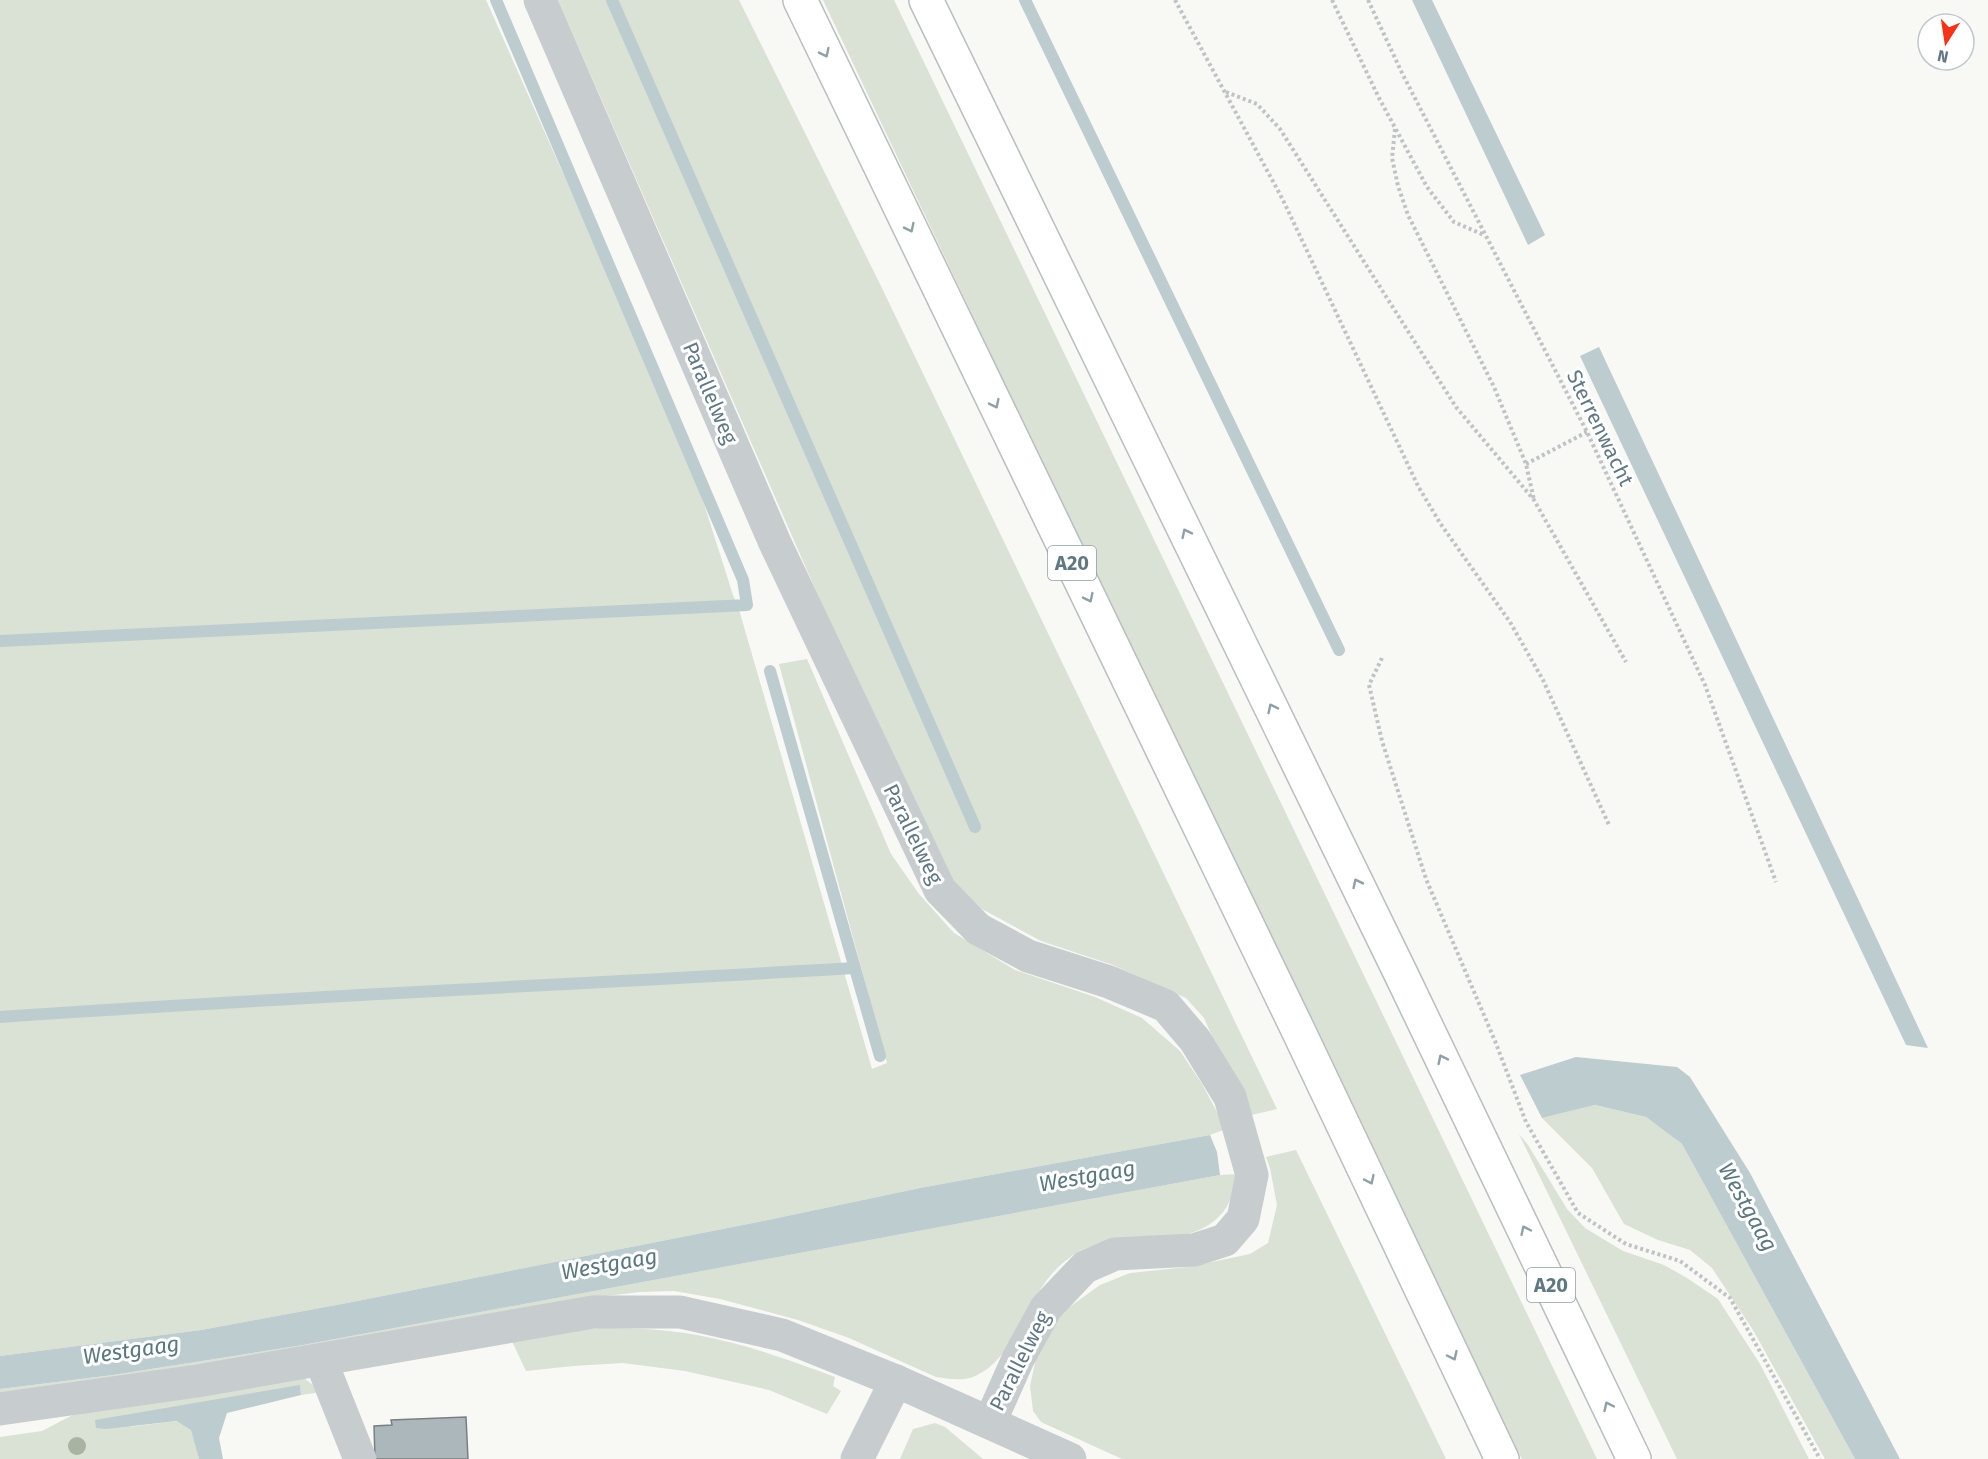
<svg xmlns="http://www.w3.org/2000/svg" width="1988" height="1459" font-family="'Fira Sans',sans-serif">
<rect width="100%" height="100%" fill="#f8f8f5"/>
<g fill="#dae1d5">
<path d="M0,0H486L689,457L733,595L740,613L872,1069L887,1063L779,664L807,659L891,854L919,894L954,933L1015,970L1095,997L1142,1018L1180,1051L1202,1084L1226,1129L1210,1135L920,1188L758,1222L347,1303L201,1330L0,1356Z"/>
<path d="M558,0H739L879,282L1277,1109L1247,1116L1204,1018L1186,998L1113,965L1041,941L982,909L955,884L827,616Z"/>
<path d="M823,0H894L1597,1459H1522L1094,572Z"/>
<path d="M1595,1105L1646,1117L1682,1144L1855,1459H1825L1753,1330L1712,1268L1690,1250L1658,1240L1624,1224L1592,1168L1542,1118Z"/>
<path d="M1519,1134L1528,1145L1567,1209L1585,1228L1623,1251L1664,1265L1687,1278L1718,1299L1760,1364L1809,1459H1677Z"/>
<path d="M1296,1150L1446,1459H1122L1041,1422L1033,1411L1030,1386L1039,1345L1057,1316L1100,1285L1130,1273L1188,1267L1250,1254L1268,1243L1277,1205L1270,1168L1266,1157Z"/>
<path d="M1238,1174C1235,1186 1232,1201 1223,1212C1200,1241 1156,1239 1121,1242C1105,1243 1087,1245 1073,1255C1062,1263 1052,1272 1044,1284C1023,1314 1010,1362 973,1377C962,1381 948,1379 936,1377L849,1338L798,1320L720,1299L674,1291L640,1292L597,1297L0,1398V1389L113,1375L303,1345L1220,1175Z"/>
<path d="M600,1328C632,1328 665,1329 697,1335C745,1344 790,1360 835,1377L833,1386L841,1391L827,1414L769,1390L685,1371L623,1363L573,1366L526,1371L509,1335Z"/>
<path d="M300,1375L322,1392L301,1395L300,1386L128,1427L178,1421L191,1429L199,1459H0V1437L42,1431L92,1405Z"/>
<path d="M935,1423L945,1427L983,1459H900L913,1429Z"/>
</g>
<g fill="#bdcccf">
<path d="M1412,0H1432L1545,235L1528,245Z"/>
<path d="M1599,347L1928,1048L1906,1045L1580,356Z"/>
<path d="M1576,1057L1677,1067L1690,1077L1750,1173L1900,1459H1855L1682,1144L1646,1117L1595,1105L1542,1118L1520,1075Z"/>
<path d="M1210,1135L1217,1152L1220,1175L303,1345L113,1375L0,1389V1356L201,1330L347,1303L758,1222L920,1188Z"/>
<path d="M300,1385L301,1395L227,1413L219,1438L223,1459H199L191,1430L177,1421L106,1429L96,1428L95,1420Z"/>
</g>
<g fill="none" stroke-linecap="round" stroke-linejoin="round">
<g stroke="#bdcccf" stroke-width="12">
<path d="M612,0L975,827"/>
<path d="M1025,0L1339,650"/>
<path d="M0,641L747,605L743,580L496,0"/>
<path d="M770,671L880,1056"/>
<path d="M0,1017C284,997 569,985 854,968"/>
</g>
</g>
<path fill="#abb7bb" stroke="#788083" stroke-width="1.5" d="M466,1417L468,1459H375L374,1426L392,1425L391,1420Z"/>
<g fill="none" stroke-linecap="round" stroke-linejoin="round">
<g stroke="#b9bec0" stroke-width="36">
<g id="highway">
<path d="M800,0L1298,1030L1502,1459"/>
<path d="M926,0L1400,972L1634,1459"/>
</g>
</g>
<g stroke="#c0c3c5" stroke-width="4" stroke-dasharray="3 3" stroke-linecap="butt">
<path d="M1175,0L1283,200L1418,486L1440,523L1510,622L1543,680L1609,825"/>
<path d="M1332,0L1379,98L1427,187L1454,222L1484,235"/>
<path d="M1368,0L1402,73L1587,432L1705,685L1776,882"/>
<path d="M1226,92L1257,104L1280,129L1456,407L1534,500L1626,662"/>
<path d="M1395,129L1392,158L1398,186L1408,215L1494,387L1526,464L1534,500"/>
<path d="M1526,464L1587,432"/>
<path d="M1382,658L1369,685L1382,741L1426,879L1495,1041L1526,1122L1578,1213L1626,1244L1680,1261L1730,1298L1820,1459"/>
</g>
<g stroke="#c7cccf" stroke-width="33">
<path d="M540,0L775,543L940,890L978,929L1028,956L1109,982L1166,1006L1195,1040L1230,1097L1252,1175L1243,1219L1225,1240L1194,1250L1115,1254L1085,1267L1046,1308L1018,1359L990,1422"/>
<path d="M321,1361L360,1459"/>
<path d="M0,1409L197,1381L593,1312H680L782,1335L896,1381L1070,1459"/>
<path d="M857,1459L896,1381"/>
</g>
<use href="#highway" stroke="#fff" stroke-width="33"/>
</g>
<circle fill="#a8b3a2" cx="77" cy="1446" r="9"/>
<defs><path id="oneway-chevron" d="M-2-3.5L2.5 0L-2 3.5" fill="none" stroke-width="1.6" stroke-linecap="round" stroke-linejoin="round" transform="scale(1.5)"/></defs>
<g stroke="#90a0a8">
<use href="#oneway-chevron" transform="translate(825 53) rotate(64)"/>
<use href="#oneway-chevron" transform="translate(910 228) rotate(64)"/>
<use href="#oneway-chevron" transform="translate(995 404) rotate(64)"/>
<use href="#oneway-chevron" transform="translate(1186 533) rotate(-116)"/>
<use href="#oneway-chevron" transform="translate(1089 598) rotate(64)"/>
<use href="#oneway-chevron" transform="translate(1272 708) rotate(-116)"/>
<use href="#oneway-chevron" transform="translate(1357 883) rotate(-116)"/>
<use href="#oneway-chevron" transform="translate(1442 1059) rotate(-116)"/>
<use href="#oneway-chevron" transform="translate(1370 1180) rotate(65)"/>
<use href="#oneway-chevron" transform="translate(1525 1230) rotate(-115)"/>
<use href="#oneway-chevron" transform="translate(1453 1356) rotate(65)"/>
<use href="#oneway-chevron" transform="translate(1608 1406) rotate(-115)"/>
</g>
<g text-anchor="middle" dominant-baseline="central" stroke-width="6" stroke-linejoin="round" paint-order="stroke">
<g fill="#fff" stroke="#90a0a8" stroke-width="1.5">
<rect x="1048" y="546" width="48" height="34" rx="4.5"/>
<rect x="1527" y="1268" width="48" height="34" rx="4.5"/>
</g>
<g font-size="20" font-weight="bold" fill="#607883">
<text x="1072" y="563">A20</text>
<text x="1551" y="1285">A20</text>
</g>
<g font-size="21" fill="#607883" stroke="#fff">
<text transform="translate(710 393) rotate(67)">Parallelweg</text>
<text transform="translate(1600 428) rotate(64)">Sterrenwacht</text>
<text transform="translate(913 834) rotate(64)">Parallelweg</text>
<text transform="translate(1020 1361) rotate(-63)">Parallelweg</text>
</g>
<g font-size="22" font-style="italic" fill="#5a787e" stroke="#fff">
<text transform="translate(1087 1176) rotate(-10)">Westgaag</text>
<text transform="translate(1748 1207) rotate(61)">Westgaag</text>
<text transform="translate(609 1264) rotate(-10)">Westgaag</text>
<text transform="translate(131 1350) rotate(-8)">Westgaag</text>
</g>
</g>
<g transform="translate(1946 42) rotate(192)"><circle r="28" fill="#ffffff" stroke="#bfc9cd" stroke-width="1.5"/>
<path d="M0-4.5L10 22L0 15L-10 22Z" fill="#f63217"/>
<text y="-9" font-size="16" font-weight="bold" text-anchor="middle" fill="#607883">N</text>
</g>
</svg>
